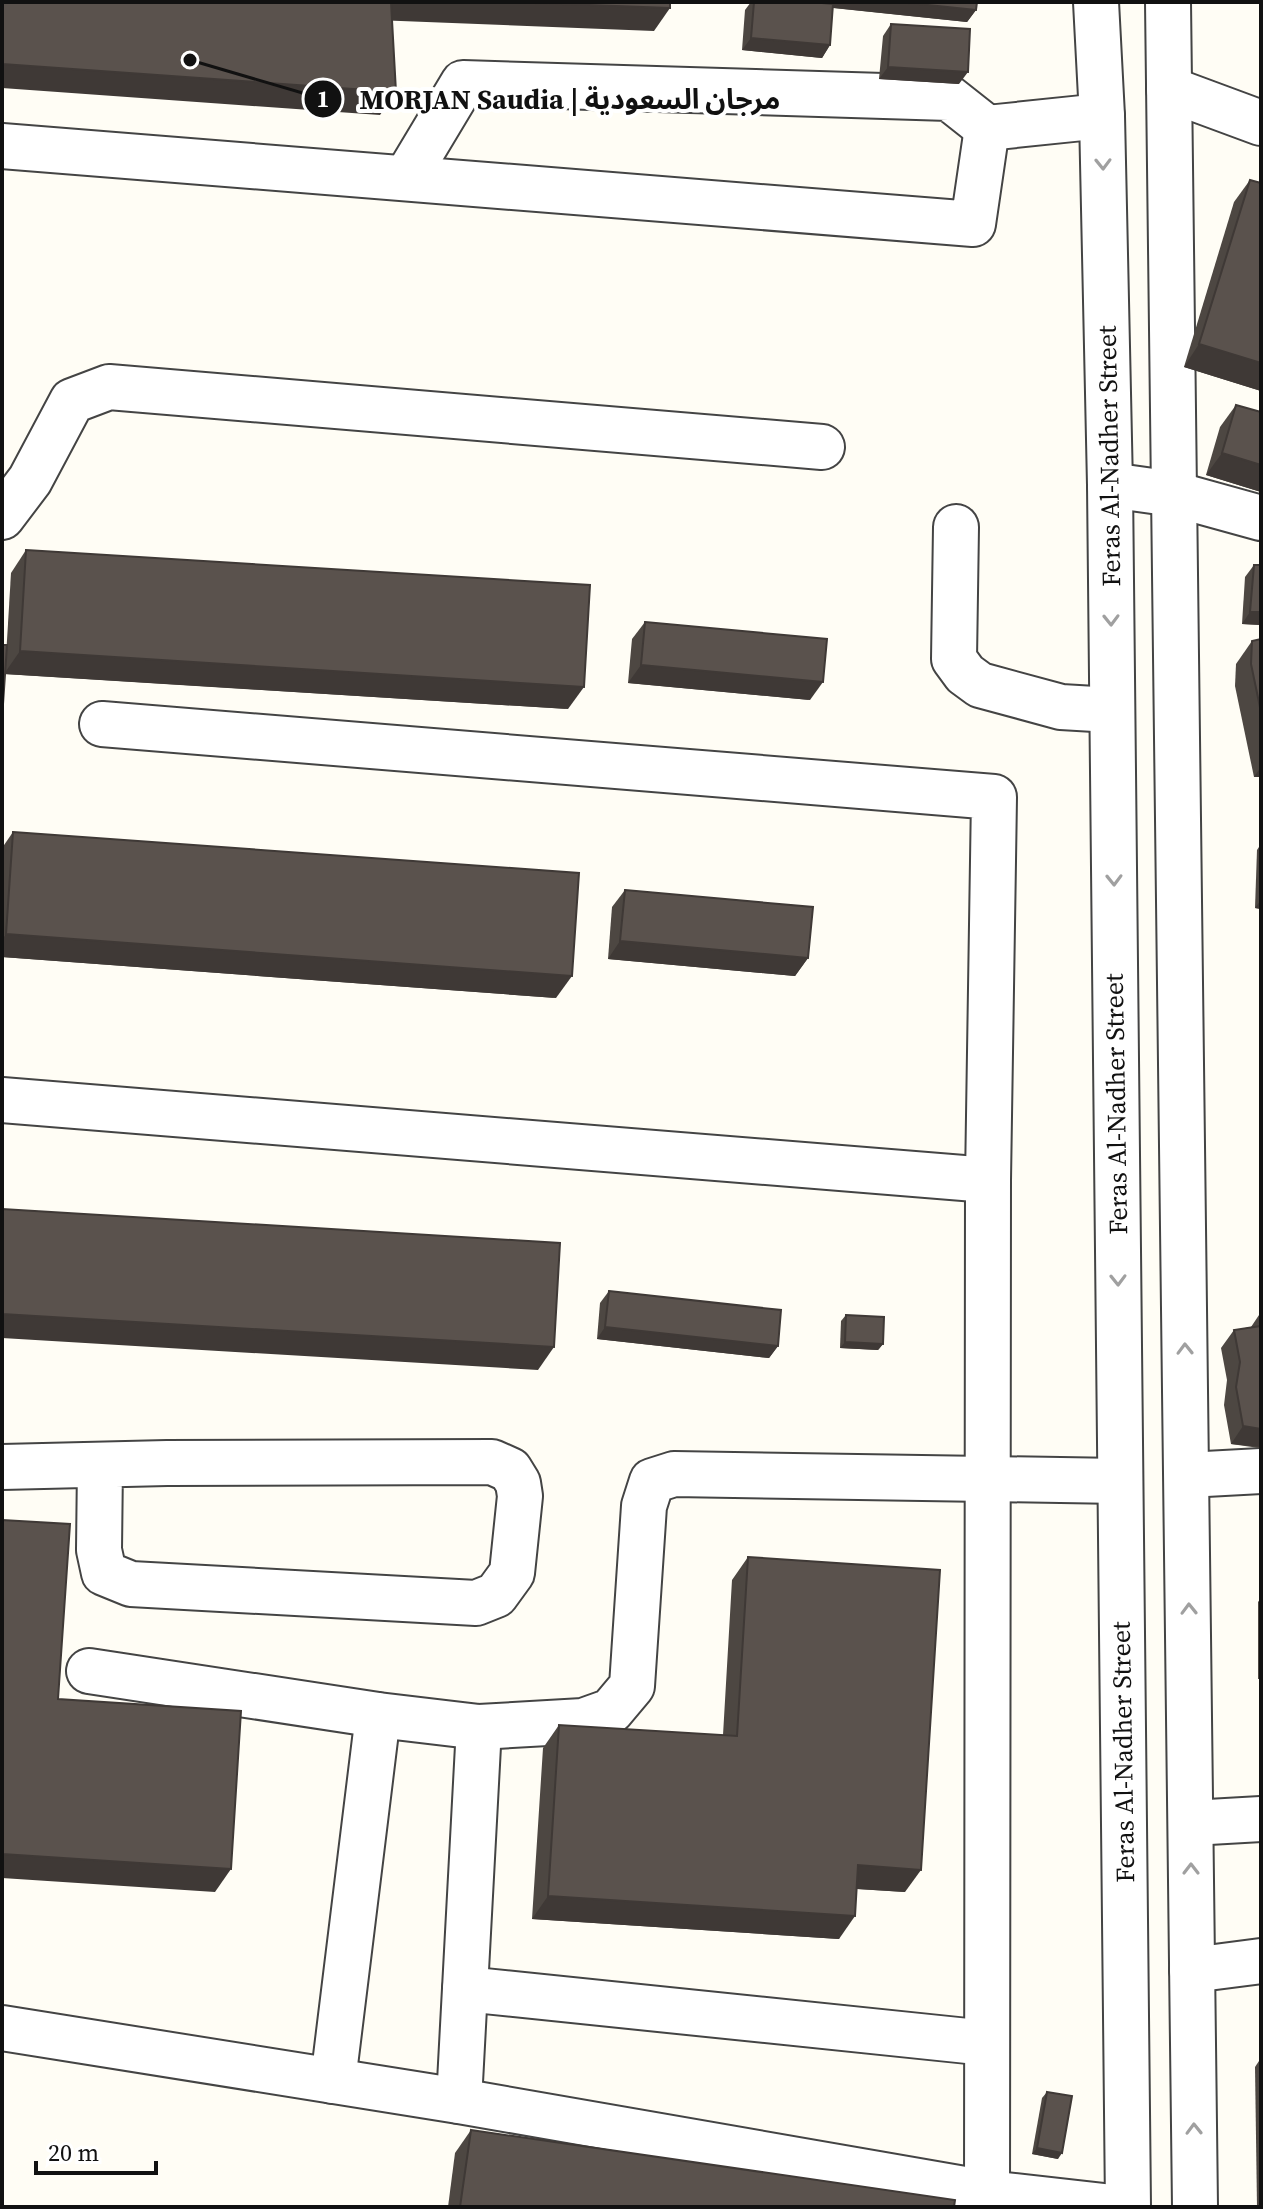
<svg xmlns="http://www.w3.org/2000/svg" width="1263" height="2209" font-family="'Source Serif 4','Noto Sans Arabic',serif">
<rect width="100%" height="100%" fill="#fffdf5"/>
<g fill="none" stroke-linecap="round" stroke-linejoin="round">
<g stroke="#444" stroke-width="48">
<g id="minor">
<path d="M1096,2L1102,116L1110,485L1128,2207"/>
<path d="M1168,2L1195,2207"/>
<path d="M1169,89L1261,123"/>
<path d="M2,146L973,224L987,128L1102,116"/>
<path d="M406,178L463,83L949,98L987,128"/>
<path d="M1110,485L1174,494L1261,518"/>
<path d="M2,517L30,480L72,401L109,387L822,447"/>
<path d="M956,527L954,659L965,674L980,685L1061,707L1112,710"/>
<path d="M102,724L994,797L988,1180L987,2207"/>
<path d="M2,1100L988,1180"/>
<path d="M2,1467L167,1463L492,1462L510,1470L518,1483L520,1496L512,1573L496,1595L476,1603L131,1584L104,1573L99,1550L100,1465"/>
<path d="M1187,1475L1261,1471"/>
<path d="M89,1671L378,1715L479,1727L583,1721L611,1711L632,1686L644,1506L652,1481L674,1474L1120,1481"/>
<path d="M1191,1823L1261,1819"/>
<path d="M1192,1970L1261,1961"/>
<path d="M465,1989L987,2043"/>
<path d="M2,2028L459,2101L987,2193L1113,2207"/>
<path d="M333,2081L378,1715"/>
<path d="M459,2101L479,1727"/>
</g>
</g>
<use href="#minor" stroke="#fff" stroke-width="44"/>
</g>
<g fill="#4d4742">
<path d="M751,2H821L826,3V2H977L976,10L967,22L833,8L830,45L822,58L742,50L745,10Z"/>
<path d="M891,24L959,84L879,79L883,36Z"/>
<path d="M1250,180L1261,391L1184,367L1234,202Z"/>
<path d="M1236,405L1261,412V492L1206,475L1220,427Z"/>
<path d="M26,550L568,709L5,674L11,573Z"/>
<path d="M1254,565H1261V625L1242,624L1245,577Z"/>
<path d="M645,622L810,700L628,683L632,639Z"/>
<path d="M1261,639V777H1254L1235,686L1236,664L1252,641Z"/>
<path d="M13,832L556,998L2,957V848Z"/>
<path d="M1261,844V909L1255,908L1257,850Z"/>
<path d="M625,890L808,958L795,976L608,959L612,907Z"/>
<path d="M609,1291L778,1346L769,1358L597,1339L600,1303Z"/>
<path d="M1261,1312V1447L1259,1448L1231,1444L1224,1405L1227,1380L1221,1348L1234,1330L1251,1327Z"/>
<path d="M846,1315L883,1344L878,1350L840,1348L841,1321Z"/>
<path d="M748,1557L905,1892L857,1889L839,1939L532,1919L543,1748L559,1725L723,1735L732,1580Z"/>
<path d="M1261,1598V1679H1258V1602Z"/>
<path d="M1261,2058V2207H1257L1255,2067Z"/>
<path d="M1047,2092L1058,2159L1032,2154L1042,2098Z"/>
<path d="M471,2130L954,2207H448L455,2153Z"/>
</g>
<g fill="#3f3936">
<path d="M388,2H508L670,8L654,31L375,20Z"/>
<path d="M829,2H899L976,10L967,22L825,7Z"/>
<path d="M751,38L830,45L822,58L742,50Z"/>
<path d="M2,64L396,92L380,115L2,88Z"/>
<path d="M888,67L968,72L959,84L879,79Z"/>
<path d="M1199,344L1261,363V391L1184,367Z"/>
<path d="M1222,453L1261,465V492L1206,475Z"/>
<path d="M1250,612H1261V625L1242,624Z"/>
<path d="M20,651L584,687L568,709L4,674Z"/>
<path d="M641,665L823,682L810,700L628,683Z"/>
<path d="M1261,767V777H1254Z"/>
<path d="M1261,900V909L1255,908Z"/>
<path d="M6,934L572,976L556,998L2,957V940Z"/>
<path d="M620,941L808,958L795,976L608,959Z"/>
<path d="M2,1314L554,1347L538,1370L2,1338Z"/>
<path d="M605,1327L778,1346L769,1358L597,1339Z"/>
<path d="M845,1342L883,1344L878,1350L840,1348Z"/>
<path d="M1243,1426L1261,1429V1447L1231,1444Z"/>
<path d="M2,1854L231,1869L215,1892L2,1878Z"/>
<path d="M858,1865L921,1870L905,1892L842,1888Z"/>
<path d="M548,1896L855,1916L839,1939L532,1919Z"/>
<path d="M1037,2148L1062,2153L1058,2159L1032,2154Z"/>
</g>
<g fill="#5a524d" stroke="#3f3936" stroke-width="2">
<path d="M2,2H391L396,92L2,64Z"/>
<path d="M508,2H670V8Z"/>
<path d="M754,2H811L833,4L830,45L751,38Z"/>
<path d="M899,2H977L976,10Z"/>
<path d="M891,24L970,29L968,72L888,67Z"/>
<path d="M1250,180L1261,183V363L1199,344Z"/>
<path d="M1236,405L1261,412V465L1222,453Z"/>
<path d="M26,550L590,585L584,687L20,651Z"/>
<path d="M1254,565H1261V612H1250Z"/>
<path d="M645,622L827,639L823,682L641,665Z"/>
<path d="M1261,639V712L1251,664L1252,641Z"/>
<path d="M2,645H7L2,719Z"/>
<path d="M13,832L579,873L572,976L6,934Z"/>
<path d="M625,890L813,907L808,958L620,941Z"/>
<path d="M2,1209L560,1243L554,1347L2,1314Z"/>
<path d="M609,1291L781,1310L778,1346L605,1327Z"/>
<path d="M846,1315L884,1317L883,1344L845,1342Z"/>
<path d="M1261,1326V1429L1243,1426L1236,1387L1240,1362L1234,1330Z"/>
<path d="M2,1520L70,1524L58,1699L241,1711L231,1869L2,1854Z"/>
<path d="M748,1557L940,1570L921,1870L858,1865L855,1916L548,1896L559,1725L737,1736Z"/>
<path d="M1047,2092L1072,2096L1062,2153L1037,2148Z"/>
<path d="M471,2130L955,2200L954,2207H460Z"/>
</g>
<defs><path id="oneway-chevron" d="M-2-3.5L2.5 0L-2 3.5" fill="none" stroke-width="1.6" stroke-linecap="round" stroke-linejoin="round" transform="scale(2)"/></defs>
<g stroke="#a0a0a0">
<use href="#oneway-chevron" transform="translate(1103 164) rotate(89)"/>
<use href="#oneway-chevron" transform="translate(1111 620) rotate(89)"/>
<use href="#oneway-chevron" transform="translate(1114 880) rotate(89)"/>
<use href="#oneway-chevron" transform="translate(1118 1280) rotate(89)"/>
<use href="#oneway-chevron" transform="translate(1185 1349) rotate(-91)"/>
<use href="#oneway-chevron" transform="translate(1189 1609) rotate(-91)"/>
<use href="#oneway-chevron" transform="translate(1191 1869) rotate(-90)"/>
<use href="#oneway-chevron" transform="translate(1194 2129) rotate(-91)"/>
</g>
<g text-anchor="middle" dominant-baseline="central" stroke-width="8" stroke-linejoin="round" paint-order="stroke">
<g font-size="26" fill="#111" stroke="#fff">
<text transform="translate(1109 456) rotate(-91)">Feras Al-Nadher Street</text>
<text transform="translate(1116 1104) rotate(-91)">Feras Al-Nadher Street</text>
<text transform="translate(1123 1752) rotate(-91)">Feras Al-Nadher Street</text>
</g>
</g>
<path fill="none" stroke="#111" stroke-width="3" d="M190 60L323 99"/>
<g fill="#111" stroke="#fff" stroke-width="3">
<circle cx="190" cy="60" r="8"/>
<circle cx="323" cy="99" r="20"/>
</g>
<g font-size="24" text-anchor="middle" font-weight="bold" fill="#fff">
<text x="323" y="107">1</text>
</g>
<g font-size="28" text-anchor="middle" font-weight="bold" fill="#111" stroke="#fff" stroke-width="8" stroke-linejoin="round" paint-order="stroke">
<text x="570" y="109">MORJAN Saudia | مرجان السعودية</text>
</g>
<rect width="1263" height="2209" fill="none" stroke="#111111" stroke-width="8"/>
<path d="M36 2161v12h120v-12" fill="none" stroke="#111111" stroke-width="4"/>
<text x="48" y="2161" font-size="24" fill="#111111" stroke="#ffffff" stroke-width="6" paint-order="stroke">20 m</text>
</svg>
